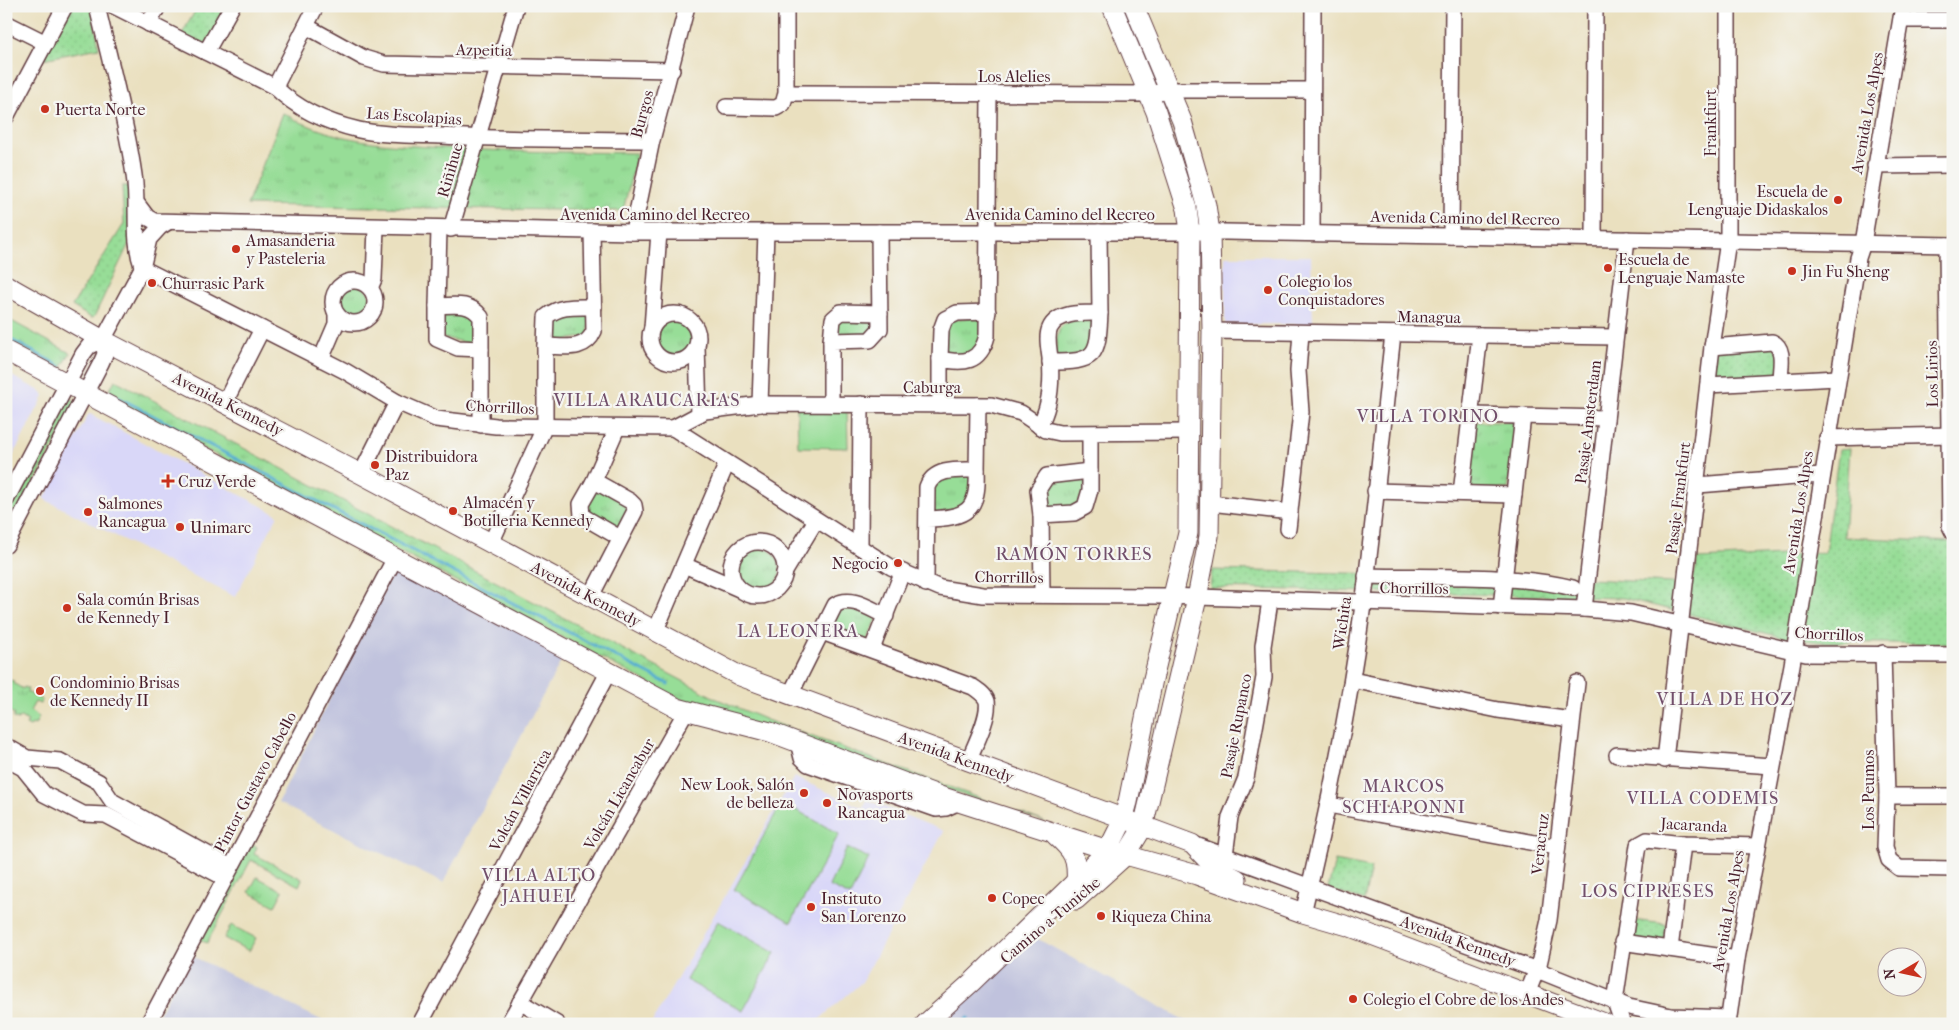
<svg xmlns="http://www.w3.org/2000/svg" width="1959" height="1030" font-family="'IM FELL French Canon',serif">
<defs>
<pattern id="grass-tufts" width="24" height="20" patternUnits="userSpaceOnUse" patternTransform="scale(1.25)"><rect width="24" height="20" fill="#97dd97"/><path d="M3 7l-1-3M5 7V3M7 7l1-3M15 17l-1-3M17 17v-4M19 17l1-3" fill="none" stroke="#84bd82"/></pattern>
<pattern id="park-dots" width="8" height="8" patternUnits="userSpaceOnUse" patternTransform="scale(1.25)"><rect width="8" height="8" fill="#97dd97"/><path d="M2 2h.1M6 6h.1" fill="none" stroke="#84bd82" stroke-width="1.8" stroke-linecap="round"/></pattern>
</defs>
<rect width="100%" height="100%" fill="#f6f6f2"/>
<filter id="ink" filterUnits="userSpaceOnUse"><feTurbulence type="fractalNoise" baseFrequency=".02" numOctaves="2"/><feDisplacementMap in="SourceGraphic" scale="10" xChannelSelector="R" yChannelSelector="G"/><feConvolveMatrix kernelMatrix="1 2 1 2 8 2 1 2 1" color-interpolation-filters="sRGB"/></filter>
<filter id="wash" filterUnits="userSpaceOnUse"><feTurbulence type="fractalNoise" baseFrequency=".0096" numOctaves="4" result="noise"/><feDisplacementMap in="SourceGraphic" scale="20" xChannelSelector="R" yChannelSelector="G"/><feGaussianBlur stdDeviation="1.12" result="paint"/><feColorMatrix in="noise" values="0 0 0 0 0 0 0 0 0 0 0 0 0 0 0 0 0 1.4 0 .05"/><feComposite in="paint" operator="in"/></filter>
<g filter="url(#wash)">
<rect width="100%" height="100%" fill="#eae0bf"/>
<g fill="#d9d7f8">
<path d="M1225,256H1311L1313,324H1225Z"/>
<path d="M6,373L42,392L44,396L6,469Z"/>
<path d="M90,414L278,515L235,597L44,499L88,415Z"/>
<path d="M794,777L863,808L867,800L944,831L862,982L814,1024H651Z"/>
</g>
<g fill="#c0c2dd">
<path d="M397,563L565,654L443,883L278,803Z"/>
<path d="M1036,938L1191,1024H938Z"/>
<path d="M190,955L329,1024H154Z"/>
</g>
<g fill="url(#grass-tufts)" stroke="#707e61">
<path d="M283,113C335,143 386,144 444,148C508,152 573,152 637,153L623,211L247,205Z"/>
<circle cx="353" cy="302" r="18"/>
<path d="M441,310L474,313L477,345L440,337Z"/>
<path d="M591,310L588,336L549,343V319Z"/>
<path d="M983,315L984,335L972,356L943,357L947,321Z"/>
<path d="M1094,316L1093,341L1085,353L1055,360C1058,321 1057,324 1094,316Z"/>
<circle cx="674" cy="338" r="22"/>
<path d="M871,317L874,327L872,333L839,336L836,318Z"/>
<path d="M6,318L70,353L61,369L6,340Z"/>
<path d="M115,380L717,699L767,720L1045,822L693,705L666,692L106,397Z"/>
<path d="M67,397L77,402L6,536V513Z"/>
<path d="M1474,422H1518L1508,489H1470L1467,485Z"/>
<path d="M974,473L965,507L931,515L935,479Z"/>
<path d="M1085,475V489L1076,507L1043,511L1045,484Z"/>
<path d="M595,486L632,506L619,534L584,514Z"/>
<circle cx="757" cy="570" r="23"/>
<path d="M843,608L876,616L877,619L866,643L830,633L837,609Z"/>
<path d="M6,679L14,681L13,683L23,689L24,687L28,689L27,692L42,700L40,704L35,702L30,711L39,717L35,725L32,724L30,727L26,725L28,721L20,717L18,720L13,718L14,714L6,710Z"/>
<path d="M251,843L257,847L254,854L302,879L299,886L251,860L207,943L200,940Z"/>
<path d="M257,877L283,891L275,906L249,892Z"/>
<path d="M231,925L256,938L249,951L224,938Z"/>
</g>
<g fill="url(#park-dots)" stroke="#707e61">
<path d="M70,6H92L99,48L43,59Z"/>
<path d="M198,6H232L206,52L179,39Z"/>
<path d="M122,186H130L133,235L94,317L91,318L72,306L124,224Z"/>
<path d="M1771,346L1782,353L1778,377L1714,384L1715,348Z"/>
<path d="M1850,448L1844,537L1953,542V644L1818,642L1781,637L1623,598L1210,588L1212,570L1568,578L1692,584L1698,559L1825,553L1839,449Z"/>
<path d="M1335,861L1371,868L1364,901L1328,889Z"/>
<path d="M1623,919L1666,924L1663,945L1620,939Z"/>
</g>
<g fill="#97dd97" stroke="#707e61">
<path d="M797,404L847,405L848,448L798,447Z"/>
<path d="M782,802L839,834L791,922L734,890Z"/>
<path d="M847,848L869,858L850,896L829,886Z"/>
<path d="M718,921L775,953L743,1011L686,980Z"/>
</g>
<g fill="none" stroke-linecap="round" stroke-linejoin="round">
<g stroke="#54add1" stroke-width="3">
<path d="M6,337L60,366"/>
<path d="M110,393L668,684"/>
<path d="M961,1024L968,1018"/>
</g>
</g>
</g>
<g filter="url(#ink)">
<g fill="none" stroke-linecap="round" stroke-linejoin="round">
<g stroke="#623c41" stroke-width="18">
<g id="minor">
<path d="M97,6C110,62 126,119 134,175C139,206 132,238 142,266"/>
<path d="M114,6L275,87C298,110 329,123 359,130C386,136 415,135 443,136C513,140 583,139 652,140"/>
<path d="M1901,20H1953"/>
<path d="M6,23L46,43"/>
<path d="M149,24L158,6"/>
<path d="M306,26L364,58L384,64L672,70"/>
<path d="M206,52L232,6"/>
<path d="M275,87L316,6"/>
<path d="M786,93L1148,94L1169,90H1312"/>
<path d="M726,107L776,108L783,104L786,93V6"/>
<path d="M6,117L65,6"/>
<path d="M1875,166L1953,165"/>
<path d="M138,205L147,217L154,221L633,232H1226L1953,245"/>
<path d="M439,229L437,306C455,305 470,302 481,317V425"/>
<path d="M451,229L516,6"/>
<path d="M633,232L652,140L687,6"/>
<path d="M1312,233L1313,6"/>
<path d="M1451,236L1453,6"/>
<path d="M1594,238L1595,6"/>
<path d="M1947,245L1950,526L1953,532"/>
<path d="M142,268L345,371L397,402L436,419L496,426L673,428L891,567L940,588L983,595L1164,596L1584,609L1631,613L1806,654L1953,655"/>
<circle cx="354" cy="302" r="21"/>
<path d="M370,288L374,279L376,228"/>
<path d="M437,306V339L458,348L481,349"/>
<circle cx="674" cy="338" r="24"/>
<path d="M652,328L659,232"/>
<path d="M1212,331L1615,337"/>
<path d="M831,341L833,319L841,312L880,313"/>
<path d="M545,346L546,317C560,305 576,307 594,307"/>
<path d="M697,346L699,414"/>
<path d="M1712,347L1772,342C1786,348 1780,368 1780,381"/>
<path d="M321,359L336,324V313"/>
<path d="M940,359L941,330L945,319L957,313L988,312"/>
<path d="M1050,362C1096,362 1098,357 1100,313"/>
<path d="M1708,385L1837,378"/>
<path d="M225,402L262,329"/>
<path d="M760,404L766,232"/>
<path d="M831,404V341L870,340L880,329L879,232"/>
<path d="M940,405V359C964,364 980,363 987,336L989,94"/>
<path d="M1471,415L1606,418"/>
<path d="M1039,426C1051,406 1052,381 1050,358C1049,349 1046,336 1050,328C1058,311 1085,313 1100,313L1099,232"/>
<path d="M673,428L705,411L760,404L991,405L1021,413L1046,430L1060,433L1189,432"/>
<path d="M1827,438L1951,435"/>
<path d="M977,470L978,405"/>
<path d="M361,474L397,402"/>
<path d="M593,483L581,504L582,516L620,538"/>
<path d="M1698,485L1821,475"/>
<path d="M1375,491L1514,495"/>
<path d="M1461,493L1480,335"/>
<path d="M6,500L83,354L89,346L103,340"/>
<path d="M1210,503L1290,512"/>
<path d="M1041,515L1038,490L1047,476L1090,471"/>
<path d="M1288,529L1301,412L1298,371L1301,333"/>
<circle cx="758" cy="569" r="27"/>
<path d="M491,543L545,426V346C564,346 585,352 594,331L592,231"/>
<path d="M6,545L101,363L105,354L103,340L142,268L149,239L160,227L168,222"/>
<path d="M860,547L861,404"/>
<path d="M684,565L739,589"/>
<path d="M784,573L816,520"/>
<path d="M1366,576C1430,578 1511,573 1573,588"/>
<path d="M926,584L927,487C934,467 960,470 977,470C979,511 967,518 927,519"/>
<path d="M1042,595L1041,515L1074,513L1085,507L1090,490V434"/>
<path d="M591,596L635,511L634,505L630,501L598,483H593L617,428"/>
<path d="M1501,607L1523,416"/>
<path d="M1584,609L1627,239"/>
<path d="M655,632L727,463"/>
<path d="M822,632L973,687C979,691 985,695 987,701C990,717 974,747 968,762"/>
<path d="M872,649L902,573"/>
<path d="M1883,653L1887,796L1885,847L1889,860L1899,868L1953,869"/>
<path d="M1352,680L1498,710L1572,720"/>
<path d="M790,695L835,605C851,595 870,609 886,616"/>
<path d="M798,742L802,758L808,764L936,809L946,808L959,802"/>
<path d="M6,746L27,758L60,761L99,782L112,801L231,867"/>
<path d="M1617,755L1772,766"/>
<path d="M6,759L23,768L44,794L83,814L106,815L225,878"/>
<path d="M1665,760L1712,347L1728,241V6"/>
<path d="M1887,796H1953"/>
<path d="M1329,805L1557,847"/>
<path d="M1193,844L1537,970L1629,1007L1671,1016L1728,1018"/>
<path d="M1225,855L1230,817L1246,778L1264,677L1263,646L1270,601"/>
<path d="M1303,913C1328,811 1349,709 1363,605C1375,515 1383,424 1393,334"/>
<path d="M1622,942L1737,959"/>
<path d="M1670,949L1683,844"/>
<path d="M1527,994L1539,964L1549,920L1577,683"/>
<path d="M520,1002L557,1024"/>
<path d="M148,1024L395,558"/>
<path d="M420,1024L609,671"/>
<path d="M508,1024L686,711"/>
<path d="M1623,1024L1615,1002L1638,845L1647,840L1683,844L1757,846"/>
<path d="M1728,1024L1737,959L1792,665L1858,258L1863,243L1903,6"/>
</g>
</g>
<g stroke="#623c41" stroke-width="21">
<g id="major">
<path d="M6,285L103,340L361,474L740,676L1192,844L1214,867L1237,879"/>
<path d="M6,351L677,708L770,732L940,796L1108,850L1197,875L1303,913L1348,926L1607,1024"/>
<path d="M1055,835C1073,851 1078,858 1076,883"/>
<path d="M1076,900L1126,855L1143,827L1197,598L1209,536L1212,331L1210,232L1206,205L1182,121L1134,6"/>
<path d="M925,1024L972,982L1108,850L1123,820L1128,802L1153,679L1188,533L1190,232L1187,209L1156,112L1112,6"/>
</g>
</g>
<use href="#minor" stroke="#fff" stroke-width="15"/>
<use href="#major" stroke="#fff" stroke-width="19"/>
</g>
</g>
<g fill="#c8321e" stroke="#f6f6f2" stroke-width="2">
<circle cx="45" cy="109" r="5"/>
<circle cx="1838" cy="200" r="5"/>
<circle cx="236" cy="249" r="5"/>
<circle cx="1608" cy="268" r="5"/>
<circle cx="1792" cy="271" r="5"/>
<circle cx="152" cy="283" r="5"/>
<circle cx="1268" cy="290" r="5"/>
<circle cx="375" cy="465" r="5"/>
<path d="M165.5 473.5h5v5h5v5h-5v5h-5v-5h-5v-5h5z"/>
<circle cx="453" cy="511" r="5"/>
<circle cx="88" cy="512" r="5"/>
<circle cx="180" cy="527" r="5"/>
<circle cx="898" cy="563" r="5"/>
<circle cx="67" cy="608" r="5"/>
<circle cx="40" cy="691" r="5"/>
<circle cx="804" cy="793" r="5"/>
<circle cx="827" cy="803" r="5"/>
<circle cx="992" cy="898" r="5"/>
<circle cx="811" cy="907" r="5"/>
<circle cx="1101" cy="916" r="5"/>
<circle cx="1353" cy="999" r="5"/>
</g>
<g text-anchor="middle" dominant-baseline="central" stroke-width="4.5" stroke-linejoin="round" paint-order="stroke">
<g font-size="16" fill="#4a1f2b" stroke="#f6f6f2">
<text transform="translate(484 50) rotate(1)">Azpeitia</text>
<text x="1014" y="76">Los Alelies</text>
<text transform="translate(1867 113) rotate(-80)">Avenida Los Alpes</text>
<text transform="translate(642 114) rotate(-75)">Burgos</text>
<text transform="translate(414 116) rotate(4)">Las Escolapias</text>
<text transform="translate(1710 123) rotate(-90)">Frankfurt</text>
<text transform="translate(450 170) rotate(-74)">Riñihue</text>
<text x="655" y="214">Avenida Camino del Recreo</text>
<text x="1060" y="214">Avenida Camino del Recreo</text>
<text transform="translate(1465 218) rotate(1)">Avenida Camino del Recreo</text>
<text transform="translate(1429 317) rotate(1)">Managua</text>
<text transform="translate(1932 374) rotate(-91)">Los Lirios</text>
<text x="932" y="387">Caburga</text>
<text transform="translate(228 404) rotate(27)">Avenida Kennedy</text>
<text transform="translate(500 407) rotate(3)">Chorrillos</text>
<text transform="translate(1588 422) rotate(-83)">Pasaje Amsterdam</text>
<text transform="translate(1678 498) rotate(-83)">Pasaje Frankfurt</text>
<text transform="translate(1798 512) rotate(-81)">Avenida Los Alpes</text>
<text transform="translate(1009 577) rotate(1)">Chorrillos</text>
<text transform="translate(1414 588) rotate(1)">Chorrillos</text>
<text transform="translate(586 594) rotate(28)">Avenida Kennedy</text>
<text transform="translate(1342 623) rotate(-82)">Wichita</text>
<text transform="translate(1829 634) rotate(3)">Chorrillos</text>
<text transform="translate(1236 726) rotate(-79)">Pasaje Rupanco</text>
<text transform="translate(956 757) rotate(20)">Avenida Kennedy</text>
<text transform="translate(255 782) rotate(-62)">Pintor Gustavo Cabello</text>
<text transform="translate(1868 790) rotate(-90)">Los Peumos</text>
<text transform="translate(619 794) rotate(-60)">Volcán Licancabur</text>
<text transform="translate(520 800) rotate(-62)">Volcán Villarrica</text>
<text transform="translate(1694 825) rotate(3)">Jacaranda</text>
<text transform="translate(1540 844) rotate(-84)">Veracruz</text>
<text transform="translate(1728 911) rotate(-80)">Avenida Los Alpes</text>
<text transform="translate(1050 920) rotate(-40)">Camino a Tuniche</text>
<text transform="translate(1458 941) rotate(20)">Avenida Kennedy</text>
</g>
<g font-size="16" fill="#4a1f2b" stroke="#f6f6f2" text-anchor="start">
<text x="55" y="109">Puerta Norte</text>
<text x="1828" y="191" text-anchor="end">Escuela de<tspan x="1828" dy="18">Lenguaje Didaskalos</tspan></text>
<text x="246" y="240">Amasanderia<tspan x="246" dy="18">y Pasteleria</tspan></text>
<text x="1618" y="259">Escuela de<tspan x="1618" dy="18">Lenguaje Namaste</tspan></text>
<text x="1802" y="271">Jin Fu Sheng</text>
<text x="1278" y="281">Colegio los<tspan x="1278" dy="18">Conquistadores</tspan></text>
<text x="162" y="283">Churrasic Park</text>
<text x="385" y="456">Distribuidora<tspan x="385" dy="18">Paz</tspan></text>
<text x="178" y="481">Cruz Verde</text>
<text x="463" y="502">Almacén y<tspan x="463" dy="18">Botilleria Kennedy</tspan></text>
<text x="98" y="503">Salmones<tspan x="98" dy="18">Rancagua</tspan></text>
<text x="190" y="527">Unimarc</text>
<text x="888" y="563" text-anchor="end">Negocio</text>
<text x="77" y="599">Sala común Brisas<tspan x="77" dy="18">de Kennedy I</tspan></text>
<text x="50" y="682">Condominio Brisas<tspan x="50" dy="18">de Kennedy II</tspan></text>
<text x="794" y="784" text-anchor="end">New Look, Salón<tspan x="794" dy="18">de belleza</tspan></text>
<text x="837" y="794">Novasports<tspan x="837" dy="18">Rancagua</tspan></text>
<text x="821" y="898">Instituto<tspan x="821" dy="18">San Lorenzo</tspan></text>
<text x="1002" y="898">Copec</text>
<text x="1111" y="916">Riqueza China</text>
<text x="1363" y="999">Colegio el Cobre de los Andes</text>
</g>
<g font-size="18" letter-spacing="1" fill="#724f6b" stroke="#f6f6f2">
<text x="647" y="400">VILLA ARAUCARIAS</text>
<text x="1428" y="416">VILLA TORINO</text>
<text x="1074" y="554">RAMÓN TORRES</text>
<text x="798" y="631">LA LEONERA</text>
<text x="1725" y="699">VILLA DE HOZ</text>
<text x="1404" y="786">MARCOS<tspan x="1404" dy="21">SCHIAPONNI</tspan></text>
<text x="1703" y="798">VILLA CODEMIS</text>
<text x="539" y="875">VILLA ALTO<tspan x="539" dy="21">JAHUEL</tspan></text>
<text x="1648" y="891">LOS CIPRESES</text>
</g>
</g>
<rect width="1959" height="1030" fill="none" stroke="#f6f6f2" stroke-width="25"/>
<g transform="translate(1902 972) rotate(261)"><circle r="24" fill="#f6f6f2" stroke="#b1a0a2"/>
<path d="M0-4L9 19L0 12L-9 19Z" fill="#c8321e"/>
<text y="-8" font-size="14" font-weight="bold" text-anchor="middle" fill="#4a1f2b">N</text>
</g>
</svg>
